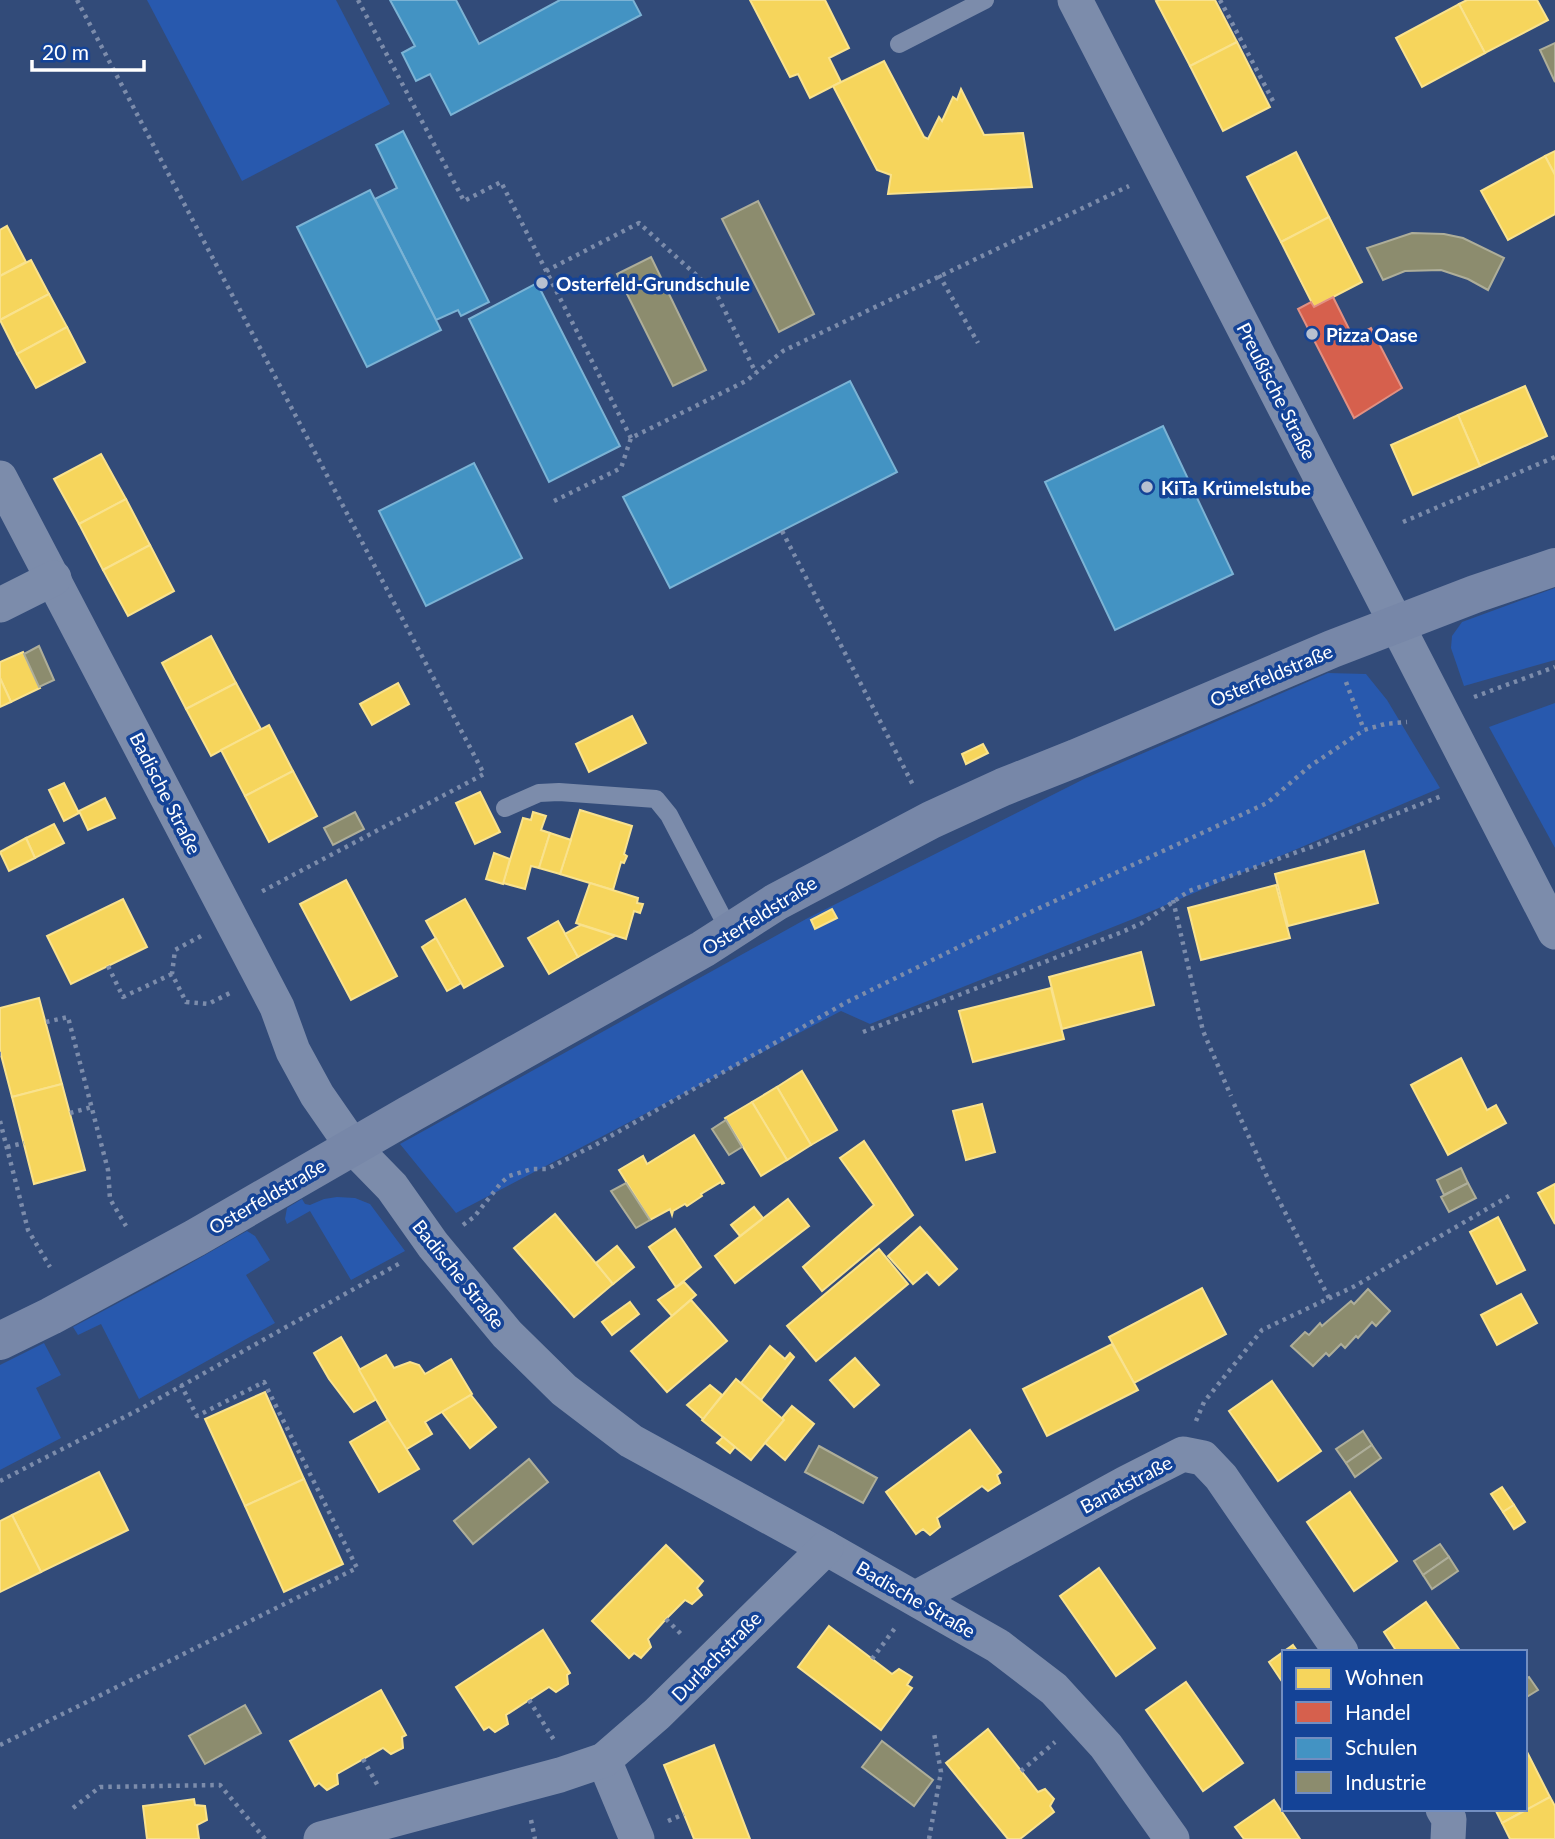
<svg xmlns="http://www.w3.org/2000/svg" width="1555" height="1839" font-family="Lato,sans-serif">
<rect width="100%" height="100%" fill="#324b79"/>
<g fill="#2859ae">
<path d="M147,0H336L390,104L242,181Z"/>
<path d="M1555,588V660L1464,686L1451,648L1452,636L1462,622Z"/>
<path d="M1328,673L1366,674L1387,700L1440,788L1133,919L870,1024L841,1011L456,1213L400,1144L806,919L1086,778Z"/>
<path d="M1555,703V848L1489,727Z"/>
<path d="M337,1197L355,1198L370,1204L405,1251L351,1280L310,1211L287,1224L285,1219L287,1208L302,1199L305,1204L310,1205L324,1199Z"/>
<path d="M247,1231L255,1236L270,1260L246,1275L275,1323L139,1399L101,1324L78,1335L73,1327L163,1279Z"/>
<path d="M44,1343L61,1375L36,1388L61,1438L0,1470V1365Z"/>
</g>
<g fill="#f6d55c" stroke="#f9e28d" stroke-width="2">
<path d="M750,0H825L849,48L829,58L841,82L810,98L798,74L790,77Z"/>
<path d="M1159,0H1215L1237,42L1190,66L1156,1Z"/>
<path d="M1467,0H1537L1548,20L1485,53L1459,4Z"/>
<path d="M1459,4L1485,53L1422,87L1396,38Z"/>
<path d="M1237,42L1270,107L1223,131L1190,66Z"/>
<path d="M884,61L924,137L928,139L939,117L942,121L953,97L957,100L961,89L984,135L1023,133L1032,187L888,194L891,175L877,170L833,86Z"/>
<path d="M1555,151V175L1545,156Z"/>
<path d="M1296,152L1329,217L1281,242L1247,177Z"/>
<path d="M1545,156L1555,175V214L1508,240L1481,191Z"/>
<path d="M1329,217L1362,282L1314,307L1281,242Z"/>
<path d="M7,226L26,262L0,276V230Z"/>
<path d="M31,260L49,294L0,320V276Z"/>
<path d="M49,294L67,327L17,354L0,320Z"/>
<path d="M67,327L85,362L36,388L17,354Z"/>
<path d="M1525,386L1547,436L1480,466L1458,415Z"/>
<path d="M1458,415L1480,466L1413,495L1391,445Z"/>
<path d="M101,454L126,499L79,524L54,479Z"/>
<path d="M126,499L150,545L103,570L79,524Z"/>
<path d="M150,545L174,591L128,616L103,570Z"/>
<path d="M211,636L236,683L186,709L162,663Z"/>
<path d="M23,652L40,688L11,702L0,678V662Z"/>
<path d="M0,678L11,702L0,707Z"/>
<path d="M236,683L261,729L211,756L186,709Z"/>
<path d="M398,683L409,704L372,725L360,704Z"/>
<path d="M632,716L646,743L589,772L576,744Z"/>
<path d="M269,725L293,771L245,796L221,750Z"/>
<path d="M983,744L988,753L966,764L962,754Z"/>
<path d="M293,771L317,816L269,842L245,796Z"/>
<path d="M64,783L79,813L64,821L49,790Z"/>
<path d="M480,792L500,832L475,844L456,803Z"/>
<path d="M105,798L115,818L88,830L79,811Z"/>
<path d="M580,810L632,826L624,854L627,856L624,863L621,862L613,890L560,874Z"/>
<path d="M533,812L546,816L541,830L550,833L539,868L531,866L525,889L503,883L523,818L531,820Z"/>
<path d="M54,824L64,843L35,858L26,838Z"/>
<path d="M550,833L571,840L560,874L539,868Z"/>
<path d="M26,838L35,858L9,871L0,852Z"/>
<path d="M1364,851L1378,903L1288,926L1275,874Z"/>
<path d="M494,853L510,859L503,884L486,879Z"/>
<path d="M346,880L397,976L351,1000L300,904Z"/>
<path d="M590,883L638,898L637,903L643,904L640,913L634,911L626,939L576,923Z"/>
<path d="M1276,885L1290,938L1201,960L1188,908Z"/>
<path d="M123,899L147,947L71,984L47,936Z"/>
<path d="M465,899L503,966L464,988L426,921Z"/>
<path d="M832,909L837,918L815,929L811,920Z"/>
<path d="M558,921L578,957L549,974L528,938Z"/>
<path d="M581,925L615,936L578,957L565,934Z"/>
<path d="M436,938L461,983L447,991L422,947Z"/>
<path d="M1141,952L1154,1005L1062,1029L1049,977Z"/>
<path d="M1051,988L1064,1039L973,1062L959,1011Z"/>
<path d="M39,998L62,1084L12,1097L0,1051V1008Z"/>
<path d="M1461,1058L1487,1110L1496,1105L1506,1123L1448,1155L1411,1085Z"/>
<path d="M802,1071L837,1130L811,1145L777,1087Z"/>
<path d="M62,1084L85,1170L34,1184L12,1097Z"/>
<path d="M777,1087L811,1145L787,1160L752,1102Z"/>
<path d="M752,1102L787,1160L761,1176L725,1118Z"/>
<path d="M982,1104L995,1152L966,1160L953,1111Z"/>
<path d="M694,1135L724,1183L722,1184L721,1182L701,1194L702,1196L687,1206L685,1204L673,1211L672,1215L670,1209L650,1220L619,1170L643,1156L647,1164Z"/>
<path d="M864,1141L913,1215L822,1291L803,1267L874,1205L840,1158Z"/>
<path d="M1555,1184V1224L1538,1193Z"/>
<path d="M788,1199L809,1226L735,1283L715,1256Z"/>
<path d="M754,1207L763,1218L740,1236L731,1225Z"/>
<path d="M555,1214L613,1284L574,1317L514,1248Z"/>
<path d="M1498,1217L1525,1270L1497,1284L1470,1232Z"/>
<path d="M920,1227L957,1269L939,1285L927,1272L913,1284L888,1256Z"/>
<path d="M675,1229L701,1267L676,1287L649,1247Z"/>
<path d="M617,1246L634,1267L613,1284L596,1263Z"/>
<path d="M879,1249L908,1284L816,1361L787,1326Z"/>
<path d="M684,1282L696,1295L672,1316L658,1300Z"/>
<path d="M1202,1288L1226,1334L1134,1383L1109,1337Z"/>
<path d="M1521,1294L1537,1323L1497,1345L1481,1315Z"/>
<path d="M691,1300L727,1341L667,1392L631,1351Z"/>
<path d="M630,1302L639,1314L612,1335L602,1322Z"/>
<path d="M341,1337L377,1399L354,1412L329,1379L314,1353Z"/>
<path d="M1112,1344L1138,1390L1047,1436L1023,1389Z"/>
<path d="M770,1346L785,1359L790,1353L794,1357L761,1400L741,1383Z"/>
<path d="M386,1355L394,1368L410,1362L419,1365L425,1374L451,1359L472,1394L425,1422L432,1434L405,1450L359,1370Z"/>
<path d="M855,1358L879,1385L854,1407L830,1380Z"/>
<path d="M736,1379L784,1420L751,1460L702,1420Z"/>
<path d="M1272,1381L1321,1451L1278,1481L1229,1411Z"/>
<path d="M710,1385L722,1395L703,1419L687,1405Z"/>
<path d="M265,1392L304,1479L245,1506L205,1419Z"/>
<path d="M471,1395L496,1427L470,1448L442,1412Z"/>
<path d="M792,1406L814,1424L785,1460L765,1443L784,1420L782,1418Z"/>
<path d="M388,1420L419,1469L379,1492L350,1442Z"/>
<path d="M970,1430L1001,1472L997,1475L1000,1483L988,1491L982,1486L937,1518L940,1527L930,1535L923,1529L916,1534L886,1492Z"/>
<path d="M723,1437L735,1447L730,1453L717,1443Z"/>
<path d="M99,1472L128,1530L41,1572L12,1515Z"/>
<path d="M304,1479L343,1564L284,1592L245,1506Z"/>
<path d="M1502,1487L1514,1505L1503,1512L1491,1494Z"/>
<path d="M1350,1492L1397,1561L1354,1591L1307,1522Z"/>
<path d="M1514,1505L1525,1522L1514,1529L1503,1512Z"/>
<path d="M12,1515L41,1572L0,1592V1521Z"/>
<path d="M666,1545L703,1581L697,1588L702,1595L692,1604L685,1600L666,1619L648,1639L651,1647L641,1658L634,1653L629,1658L592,1621Z"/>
<path d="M1099,1568L1155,1648L1116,1676L1060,1596Z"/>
<path d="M1426,1602L1461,1652H1397L1384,1632Z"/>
<path d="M829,1626L892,1674L899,1669L912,1677L907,1685L912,1688L881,1730L798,1667Z"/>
<path d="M543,1630L570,1673L567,1675L568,1684L556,1692L549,1687L506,1715L508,1724L495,1732L489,1727L484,1730L456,1687Z"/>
<path d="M1293,1645L1298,1652H1284V1677L1281,1680L1269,1662Z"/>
<path d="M1186,1682L1243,1763L1203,1791L1146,1710Z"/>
<path d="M381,1690L406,1735L402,1737L403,1748L391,1754L383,1748L337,1774L338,1784L327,1790L319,1783L315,1786L290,1741Z"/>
<path d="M988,1729L1038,1792L1045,1789L1054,1799L1050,1806L1054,1812L1020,1839H1008L946,1763Z"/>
<path d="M714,1745L750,1839H694L664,1765Z"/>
<path d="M1525,1748L1550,1797L1502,1823L1495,1809H1525Z"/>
<path d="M1550,1797L1555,1806V1839H1510L1502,1823Z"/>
<path d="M194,1799L195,1805L205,1806L207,1820L197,1825L199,1839H147L143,1806Z"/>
<path d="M1274,1800L1300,1839H1244L1235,1827Z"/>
</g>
<path fill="#d6604d" stroke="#e29082" stroke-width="2" d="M1333,297L1353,337L1371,328L1402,388L1354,418L1298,309L1311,302L1314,307Z"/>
<g fill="#4393c3" stroke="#7bb3d5" stroke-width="2">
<path d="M390,0H456L479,44L560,0H633L641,15L451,115L430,74L416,81L402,53L415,46Z"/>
<path d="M403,131L489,302L461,316L458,310L436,320L375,199L397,188L376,145Z"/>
<path d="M370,190L441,330L367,367L297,227Z"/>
<path d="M537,283L620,446L549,482L469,319Z"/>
<path d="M850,381L897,472L670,588L623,497Z"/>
<path d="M1163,426L1233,574L1115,630L1045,482Z"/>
<path d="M474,463L522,558L426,606L379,511Z"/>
</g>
<g fill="#8c8c6e" stroke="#aeae9a" stroke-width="2">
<path d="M1555,43V82L1540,50Z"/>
<path d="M758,201L814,314L779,332L722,219Z"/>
<path d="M1412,233L1444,234L1463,238L1504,258L1488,290L1468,279L1441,270L1405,271L1383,280L1367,248Z"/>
<path d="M651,257L706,370L673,386L617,274Z"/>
<path d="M39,646L54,680L39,687L24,654Z"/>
<path d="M355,812L364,829L333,845L324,828Z"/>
<path d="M726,1120L742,1147L729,1155L712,1129Z"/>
<path d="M1461,1168L1468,1183L1444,1195L1437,1180Z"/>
<path d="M626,1183L650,1220L636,1228L611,1191Z"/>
<path d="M1468,1183L1476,1198L1449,1212L1441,1197Z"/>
<path d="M1368,1289L1390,1311L1376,1326L1372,1322L1358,1338L1356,1336L1345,1348L1341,1344L1329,1356L1326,1353L1313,1366L1291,1346L1305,1332L1309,1335L1320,1323L1322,1326L1351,1301L1354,1304Z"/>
<path d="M1363,1431L1372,1445L1346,1463L1336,1449Z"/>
<path d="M1372,1445L1381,1458L1355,1477L1346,1463Z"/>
<path d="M819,1446L877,1478L863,1503L805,1472Z"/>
<path d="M529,1459L548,1482L473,1544L454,1521Z"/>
<path d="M1440,1544L1449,1557L1423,1575L1414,1561Z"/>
<path d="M1449,1557L1458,1571L1432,1589L1423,1575Z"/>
<path d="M1529,1677L1538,1690L1525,1698V1679Z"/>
<path d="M245,1705L261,1733L205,1764L189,1736Z"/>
<path d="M882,1741L933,1780L914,1806L862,1767Z"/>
</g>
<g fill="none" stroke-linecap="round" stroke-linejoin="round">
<g stroke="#7c8cab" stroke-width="4.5" stroke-dasharray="3.5 5" stroke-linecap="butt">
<path d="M77,0L484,774L259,893"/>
<path d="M358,0L464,201L501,182L631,438"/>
<path d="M1220,0L1273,101"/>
<path d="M546,271L639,223L716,293L756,373"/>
<path d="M939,275L978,343"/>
<path d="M554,501L621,468L631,438L746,381L783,351L1129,186"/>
<path d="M1403,522L1555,457"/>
<path d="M782,531L913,785"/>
<path d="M1346,682L1364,730"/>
<path d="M1474,697L1555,667"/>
<path d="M1173,900L1203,1031L1231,1096"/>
<path d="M201,936L175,950L172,974L186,1002L208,1004L230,993"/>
<path d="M108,966L123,997L172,974"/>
<path d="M46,1022L68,1017L108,1170L110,1199L126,1226"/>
<path d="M863,1032L1122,932L1142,923L1189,891L1314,846L1444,795"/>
<path d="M0,1054H1"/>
<path d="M1234,1104L1269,1181L1329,1298"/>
<path d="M70,1113L92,1107"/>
<path d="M0,1121L28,1230L50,1267"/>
<path d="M7,1147L24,1143"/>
<path d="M463,1225L474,1217L501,1183L509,1176L532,1169H547L595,1145L845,1003L1020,917L1267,803L1310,766L1364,730L1385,724L1407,722"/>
<path d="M1196,1421L1204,1402L1262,1330L1355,1286L1509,1196"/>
<path d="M0,1481L142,1408L402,1262"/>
<path d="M666,1619L684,1637"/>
<path d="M872,1659L895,1628"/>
<path d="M529,1700L554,1740"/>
<path d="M0,1745L357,1568L264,1382L197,1416L181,1385"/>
<path d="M363,1759L378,1786"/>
<path d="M1021,1771L1055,1742"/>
<path d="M73,1808L100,1787L220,1785L265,1839"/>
<path d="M531,1820L535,1839"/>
<path d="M668,1821L684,1814"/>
<path d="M929,1839L941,1772L934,1733"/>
</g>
<g stroke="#7c8cab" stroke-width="18">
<path d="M899,44L985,0"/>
<path d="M505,808L539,793L559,792L656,799L669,815L730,932"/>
</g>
<g stroke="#7c8cab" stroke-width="35">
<path d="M1075,0L1555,932"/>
<path d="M0,478L277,1007L293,1051L317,1095L353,1147L392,1187L433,1245L507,1334L564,1390L631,1441L826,1548L998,1646L1054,1689L1106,1746L1172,1839"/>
<path d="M0,605L54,578"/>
<path d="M916,1598L1126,1483L1183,1454L1203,1458L1221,1477L1341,1652"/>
<path d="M604,1760L637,1839"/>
<path d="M1443,1809L1449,1819L1448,1839"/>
<path d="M321,1839L560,1775L604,1760L657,1714L826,1548"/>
</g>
<path stroke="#7787a8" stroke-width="38" d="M0,1341L51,1316L195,1238L408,1115L703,949L776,902L931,820L1003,787L1076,758L1332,649L1475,594L1555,567"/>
</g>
<g fill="#b7c0d0" stroke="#144397" stroke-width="2.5">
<circle cx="542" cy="283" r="7"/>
<circle cx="1312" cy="334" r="7"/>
<circle cx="1147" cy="487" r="7"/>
</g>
<g text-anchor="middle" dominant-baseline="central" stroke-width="7" stroke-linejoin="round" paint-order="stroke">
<g font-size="19" font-weight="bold" fill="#fff" stroke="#144397" text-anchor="start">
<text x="556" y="283">Osterfeld-Grundschule</text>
<text x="1326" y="334">Pizza Oase</text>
<text x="1161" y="487">KiTa Krümelstube</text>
</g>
<g font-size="19" fill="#fff" stroke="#144397">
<text transform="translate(1277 391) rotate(63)">Preußische Straße</text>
<text transform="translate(1271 675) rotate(-23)">Osterfeldstraße</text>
<text transform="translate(166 793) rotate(63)">Badische Straße</text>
<text transform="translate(759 915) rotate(-32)">Osterfeldstraße</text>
<text transform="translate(267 1196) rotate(-30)">Osterfeldstraße</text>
<text transform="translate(459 1274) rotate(51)">Badische Straße</text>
<text transform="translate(1126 1484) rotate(-28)">Banatstraße</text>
<text transform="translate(916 1599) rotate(30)">Badische Straße</text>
<text transform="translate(716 1656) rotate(-45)">Durlachstraße</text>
</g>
</g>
<rect x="1282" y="1650" width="245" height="161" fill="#144397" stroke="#728ec1" stroke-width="2"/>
<rect x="1296" y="1668" width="35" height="21" fill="#f6d55c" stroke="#728ec1" stroke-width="2"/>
<text x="1345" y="1685" font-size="21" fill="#ffffff">Wohnen</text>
<rect x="1296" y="1702" width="35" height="21" fill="#d6604d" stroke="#728ec1" stroke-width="2"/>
<text x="1345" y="1720" font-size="21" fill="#ffffff">Handel</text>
<rect x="1296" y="1738" width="35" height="21" fill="#4393c3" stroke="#728ec1" stroke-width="2"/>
<text x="1345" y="1755" font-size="21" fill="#ffffff">Schulen</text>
<rect x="1296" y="1772" width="35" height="21" fill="#8c8c6e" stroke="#728ec1" stroke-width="2"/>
<text x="1345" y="1790" font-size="21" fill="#ffffff">Industrie</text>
<path d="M32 60v10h112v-10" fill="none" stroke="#ffffff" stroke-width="3.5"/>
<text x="42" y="60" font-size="21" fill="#ffffff" stroke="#144397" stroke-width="5" paint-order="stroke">20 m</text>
</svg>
